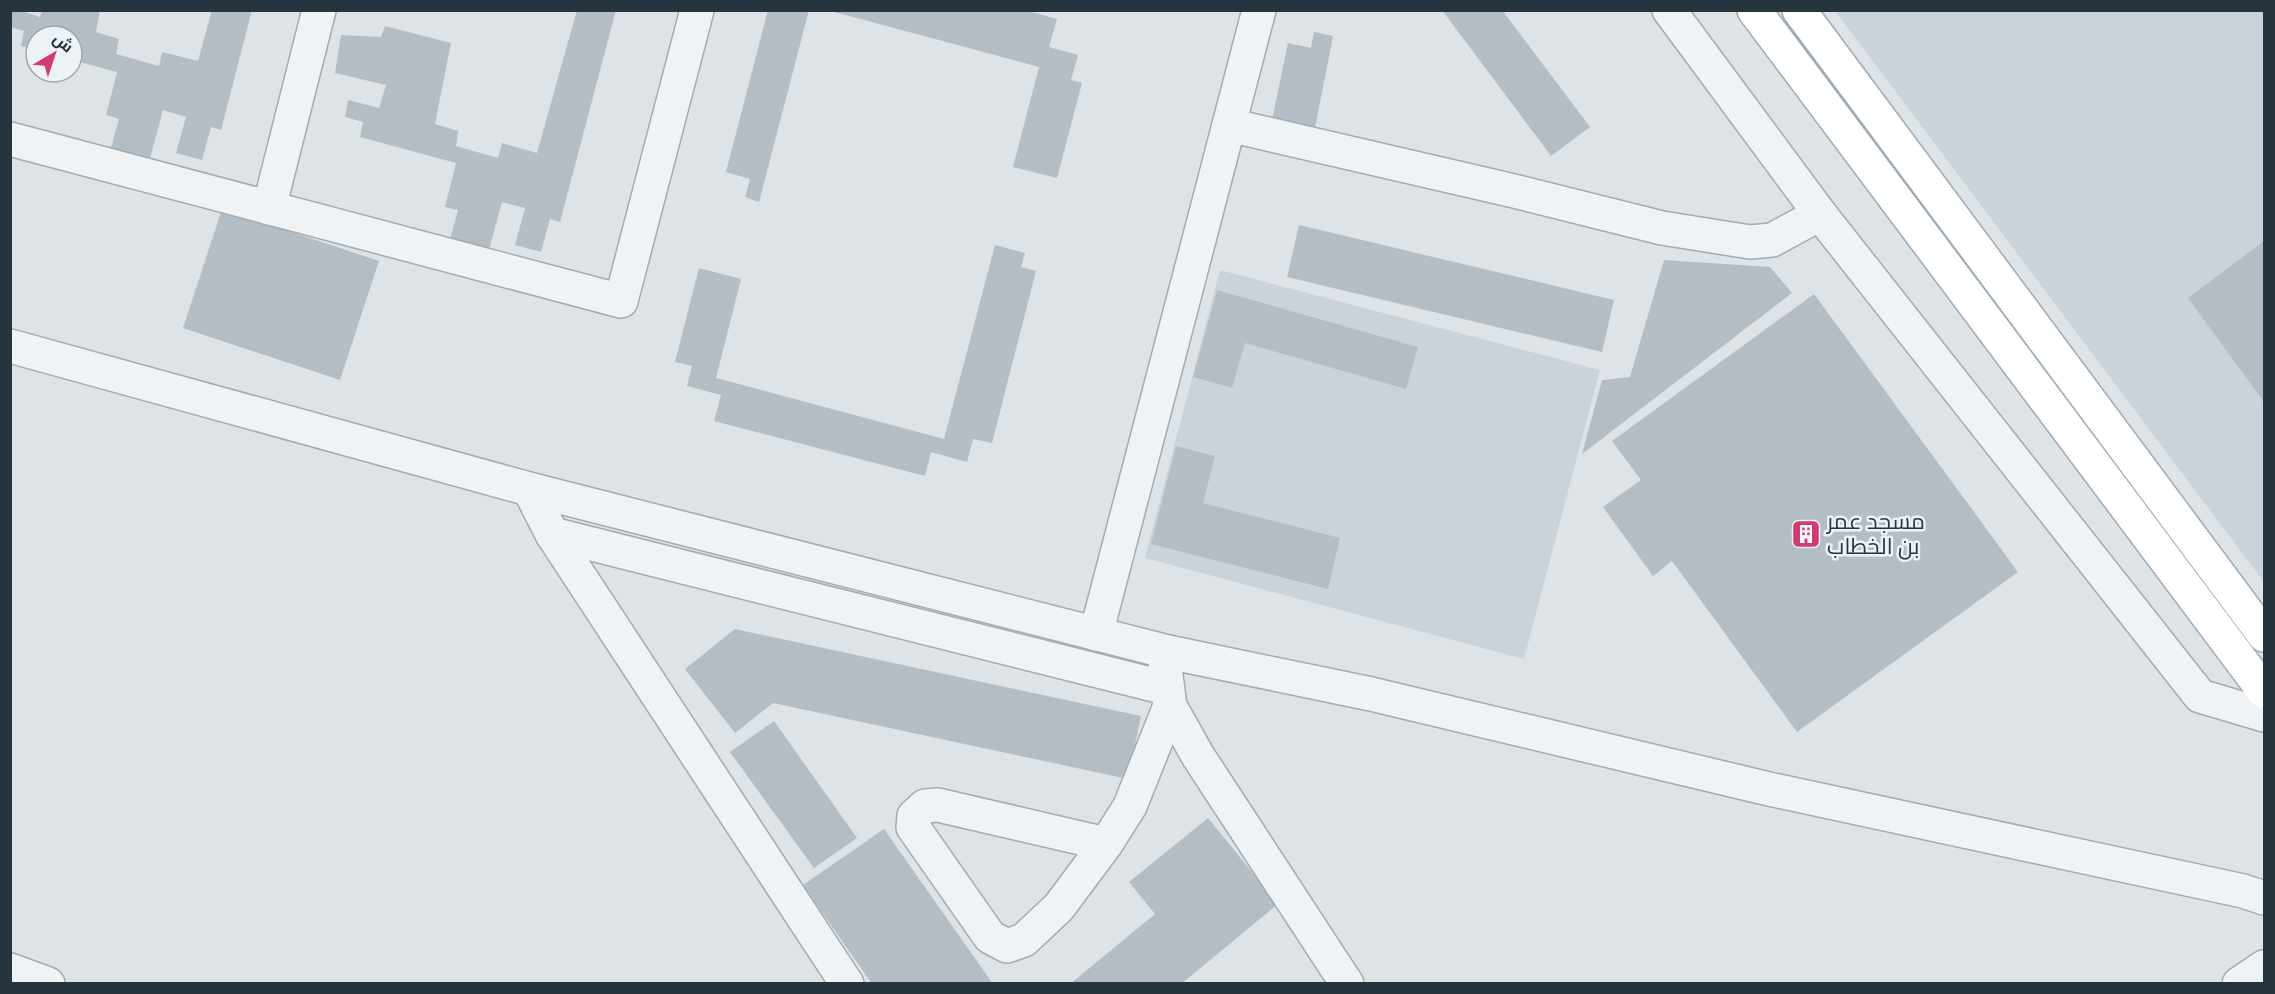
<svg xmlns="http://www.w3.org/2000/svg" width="2275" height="994" font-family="Figtree,Cairo,sans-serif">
<rect width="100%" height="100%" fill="#dde3e7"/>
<g fill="#cbd3da">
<path d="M1835,11H2264V582Z"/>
<path d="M1220,270L1600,370L1524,659L1145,558Z"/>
</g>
<g fill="#b4bdc4">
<path d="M10,10H19L40,17L42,10H100L96,32L119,39L116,54L159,66L162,52L198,61L212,10H252L221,130L211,127L202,160L176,153L186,117L163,110L149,162L110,151L119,119L106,115L117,72L72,60V36H36V50L21,46L24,31L10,27Z"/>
<path d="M577,10H616L560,222L550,219L541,252L515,245L525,208L502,202L488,253L449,243L458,210L445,207L456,163L360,137L363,122L345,117L348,100L379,108L386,85L335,73L341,35L381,37L385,26L451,43L435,124L458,131L456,146L498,158L502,143L537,153Z"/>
<path d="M768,10H809L759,202L745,197L750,179L726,172Z"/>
<path d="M827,10H1024L1057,19L1049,47L1078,55L1071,80L1082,83L1057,178L1013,167L1039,67Z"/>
<path d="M1442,10H1502L1590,127L1551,156Z"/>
<path d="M1314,32L1333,36L1315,128L1272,120L1288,43L1311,48Z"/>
<path d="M222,209L379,261L340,380L183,328Z"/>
<path d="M1299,225L1614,300L1602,352L1287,277Z"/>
<path d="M2264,241V402L2188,298Z"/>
<path d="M995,245L1025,253L1021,267L1036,271L992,443L973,439L967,462L931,452L925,476L714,421L721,395L687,386L692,366L675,362L699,268L741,279L716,378L944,439Z"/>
<path d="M1664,260L1770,267L1792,293L1582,454L1602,380L1630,377Z"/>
<path d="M1217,290L1418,347L1406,389L1245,343L1232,388L1193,377Z"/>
<path d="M1814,294L2018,572L1797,732L1672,561L1653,576L1603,507L1641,480L1612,441Z"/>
<path d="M1176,446L1215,456L1203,503L1340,538L1328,589L1151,544Z"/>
<path d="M735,629L1141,716L1128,779L773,703L735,733L685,669Z"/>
<path d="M774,721L857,838L814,868L730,752Z"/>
<path d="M1208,818L1278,904L1181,984H1070L1155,914L1129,882Z"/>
<path d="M884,829L993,984H872L803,885Z"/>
</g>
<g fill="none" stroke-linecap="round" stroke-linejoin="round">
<g stroke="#a2abb1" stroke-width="36">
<g id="minor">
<path d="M1669,10L1820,214L2200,696L2264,715"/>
<path d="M1229,125L1514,191L1662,228L1750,242L1772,240L1820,214"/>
<path d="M10,139L621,301L697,10"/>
<path d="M269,208L319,10"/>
<path d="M10,346L529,489"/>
<path d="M552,534L1166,688"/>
<path d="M1096,634L1259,10"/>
<path d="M1106,844L938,805L925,806L914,816L913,827L990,937L1007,946L1024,940L1059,907L1106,844L1130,806L1170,706"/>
<path d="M10,970L48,984"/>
<path d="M847,984L552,534L529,489L1168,652"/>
<path d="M1347,984L1198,756L1170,706L1165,668L1168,652L1371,694L1769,789L2243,891L2264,898"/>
<path d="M2239,984L2264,967"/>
</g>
</g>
<g stroke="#9baab4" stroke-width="36">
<g id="major">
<path d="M1754,10L2264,691"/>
<path d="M1799,10L2264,635"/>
</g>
</g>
<use href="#minor" stroke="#eff3f6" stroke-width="33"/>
<use href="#major" stroke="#fff" stroke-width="33"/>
</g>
<defs>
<g id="building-square" transform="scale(1.5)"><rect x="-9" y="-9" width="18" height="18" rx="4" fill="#d43a72" stroke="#ecf2f5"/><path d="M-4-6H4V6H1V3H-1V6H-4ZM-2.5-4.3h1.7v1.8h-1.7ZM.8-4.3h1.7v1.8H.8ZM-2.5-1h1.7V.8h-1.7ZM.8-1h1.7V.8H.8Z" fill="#fff"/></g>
</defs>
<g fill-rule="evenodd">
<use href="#building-square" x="1806" y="534"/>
</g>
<g text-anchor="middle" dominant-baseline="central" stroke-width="5" stroke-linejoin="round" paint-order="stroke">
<g font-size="22" fill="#26343e" stroke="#ecf2f5" text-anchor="start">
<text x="1827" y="521">مسجد عمر<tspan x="1827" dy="25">بن الخطاب</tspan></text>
</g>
</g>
<rect width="2275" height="994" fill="none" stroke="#26343e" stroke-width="24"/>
<g transform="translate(54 54) rotate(39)"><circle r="28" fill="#ecf2f5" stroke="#9da6ac" stroke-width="1.5"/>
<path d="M0-4.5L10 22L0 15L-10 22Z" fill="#d43a72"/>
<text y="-9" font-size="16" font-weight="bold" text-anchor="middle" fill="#26343e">ش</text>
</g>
</svg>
